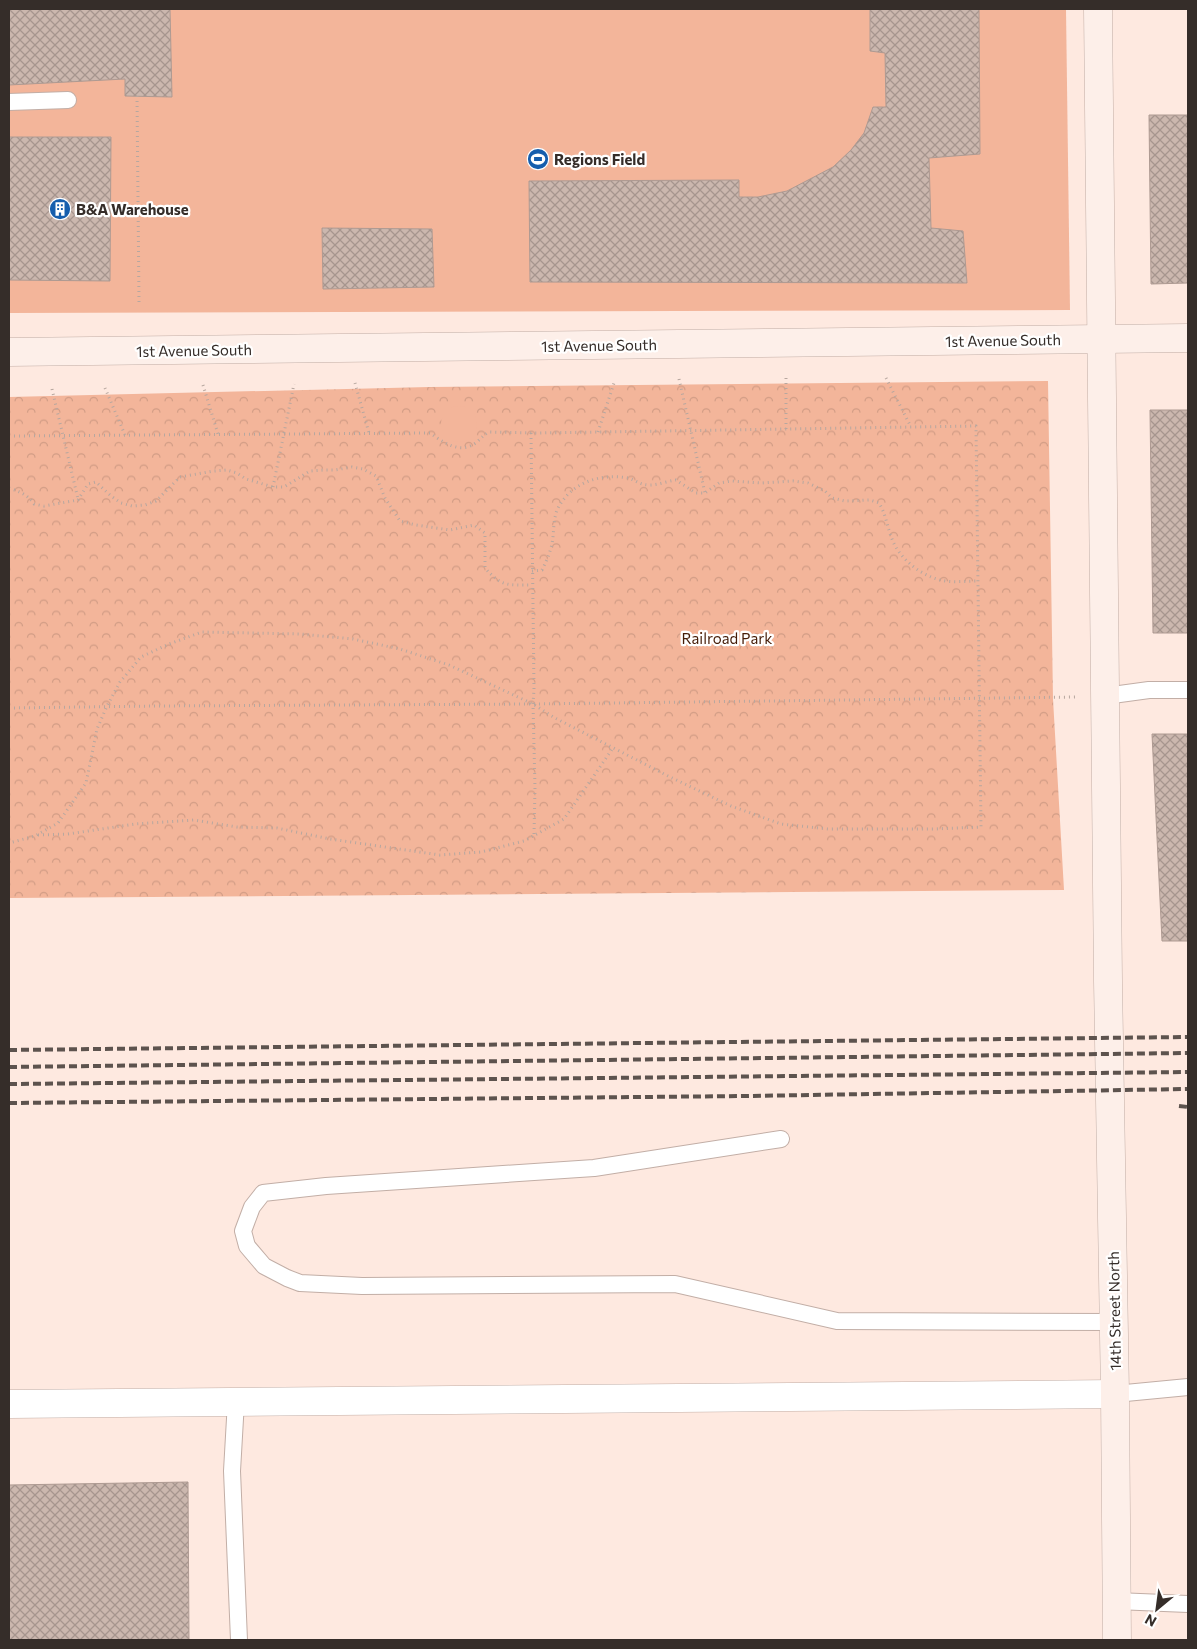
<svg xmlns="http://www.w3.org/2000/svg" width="1197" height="1649" font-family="Commissioner,sans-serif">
<defs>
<pattern id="park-crowns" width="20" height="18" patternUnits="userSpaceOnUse" patternTransform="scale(1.25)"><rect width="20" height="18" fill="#f3b59a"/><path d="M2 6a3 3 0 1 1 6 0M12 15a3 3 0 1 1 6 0" fill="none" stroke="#d19c85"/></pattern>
<pattern id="building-cross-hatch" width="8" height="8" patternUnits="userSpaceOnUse" patternTransform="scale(1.25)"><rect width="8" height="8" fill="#cbb7ae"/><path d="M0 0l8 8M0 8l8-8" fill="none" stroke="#a6958e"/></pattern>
</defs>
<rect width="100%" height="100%" fill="#fee9e0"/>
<path fill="url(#park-crowns)" d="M1048,381L1053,699L1064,890L9,898V397L429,387Z"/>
<g fill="#f3b59a">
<path d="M9,9H1066L1070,310L9,313Z"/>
<circle cx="459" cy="424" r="18"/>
</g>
<g fill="url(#building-cross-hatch)" stroke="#ae9a92">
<path d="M9,9H170L172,97L125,96V79L9,85Z"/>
<path d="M870,9H979L980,154L929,158L931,228L963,231L967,283L530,282L529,181L739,180V197H758L787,191L833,167L851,150L864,133L873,107H886L885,53L870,51Z"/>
<path d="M1149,115H1188V283L1151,284Z"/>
<path d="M9,137H111L110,281L9,280Z"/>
<path d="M322,228L432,229L434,287L323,289Z"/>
<path d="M1150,410H1188V633H1153Z"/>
<path d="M1152,734H1188V941H1162Z"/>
<path d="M188,1482L189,1640H9V1485Z"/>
</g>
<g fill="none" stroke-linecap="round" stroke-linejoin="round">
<g stroke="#c2aea6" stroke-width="18">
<g id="lane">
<path d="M9,102L68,100"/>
<path d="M1105,696L1149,690H1188"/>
<path d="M781,1139L594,1168L326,1186L263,1193L252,1207L243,1231L247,1246L264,1266L287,1278L300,1283L362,1286L675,1284L837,1321L1114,1322"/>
<path d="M1115,1394L1188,1387"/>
<path d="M236,1401L232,1471L239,1640"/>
<path d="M1116,1601L1188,1604"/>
</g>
</g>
<g stroke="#c2aea6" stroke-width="29">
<path id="street" d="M9,1404L1115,1394"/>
</g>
<g stroke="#c2aea6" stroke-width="29">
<g id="secondary">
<path d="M1098,9L1108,981L1115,1394L1117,1640"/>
<path d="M9,352L1188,338"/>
</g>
</g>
<g stroke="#b7a79f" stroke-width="3" stroke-dasharray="1 4" stroke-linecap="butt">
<path d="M137,96L139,302"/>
<path d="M786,378V429"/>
<path d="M886,378L911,427"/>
<path d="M679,379L705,493"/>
<path d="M355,383L369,433"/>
<path d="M203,385L218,434"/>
<path d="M105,388L125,435"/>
<path d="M52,389L78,499"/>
<path d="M598,432L615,380"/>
<path d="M531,433L534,690L533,704L535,788L534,835"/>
<path d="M9,436L430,433C444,443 461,455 477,442C481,438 484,435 489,432L537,433L976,426L981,827L934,829H828L781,824L731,806L670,777L555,718L533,704L449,665L400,649L353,639L300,634L202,632L169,644L141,657L120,682L107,706L97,729L86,783L58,823L35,836L9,843"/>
<path d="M273,487L294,384"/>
<path d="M9,488C20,492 27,494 34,504L44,506L78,500L88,484L96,482L111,496L121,503L132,506L145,505L156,501L180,477L214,471L227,470L237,473L246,479L273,487H284L310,471L324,470H335L352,467L363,469L376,476L385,498L400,521L416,525L450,530L474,525L485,533V568C502,587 507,585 532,585"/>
<path d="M532,571L542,570C546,562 550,553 552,544C554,534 553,521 557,510C570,483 599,473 628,478C636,480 639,485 650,485C658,485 668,481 676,480L696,493H705L719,483L732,481L761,483L793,481L808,483L825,491L832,498L845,501L870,500L879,503C886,514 887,527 892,539C899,558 920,575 940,580C952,583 966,581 979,581"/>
<path d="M9,708L155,706L533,704L1078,697"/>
<path d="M38,835L68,834L135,824L194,820L237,827L277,828L330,839L440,855L481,852L524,841L564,819L613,748"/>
</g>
<use href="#lane" stroke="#fff" stroke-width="16"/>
<use href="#street" stroke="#fff" stroke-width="28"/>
<use href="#secondary" stroke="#fdefe9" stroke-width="28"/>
<g stroke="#5d534e" stroke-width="4" stroke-dasharray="8 4" stroke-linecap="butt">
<path d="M9,1050L1188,1037"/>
<path d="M9,1067L1188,1053"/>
<path d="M9,1084L1188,1072"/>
<path d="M9,1103L746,1096L1188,1089"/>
<path d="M1179,1106L1188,1107"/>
</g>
</g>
<defs>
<g id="stadium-disc" transform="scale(1.125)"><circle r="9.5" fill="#165ead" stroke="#fff"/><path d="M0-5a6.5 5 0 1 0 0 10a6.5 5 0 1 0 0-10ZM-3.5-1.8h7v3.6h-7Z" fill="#fff"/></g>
<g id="building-disc" transform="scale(1.125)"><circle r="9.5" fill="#165ead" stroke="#fff"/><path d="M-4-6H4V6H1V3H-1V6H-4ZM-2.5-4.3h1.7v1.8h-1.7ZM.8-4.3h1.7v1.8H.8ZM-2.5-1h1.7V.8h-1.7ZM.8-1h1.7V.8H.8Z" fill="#fff"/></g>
</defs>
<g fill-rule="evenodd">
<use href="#stadium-disc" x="538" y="159"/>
<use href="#building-disc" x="60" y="209"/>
</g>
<g text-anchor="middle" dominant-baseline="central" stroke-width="4.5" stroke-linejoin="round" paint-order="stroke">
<g font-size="15" font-weight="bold" fill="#352d29" stroke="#fff" text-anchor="start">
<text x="554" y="159">Regions Field</text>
<text x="76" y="209">B&amp;A Warehouse</text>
</g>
<g font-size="15" fill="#352d29" stroke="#fff">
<text transform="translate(1003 340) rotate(-1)">1st Avenue South</text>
<text transform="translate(599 345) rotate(-1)">1st Avenue South</text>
<text transform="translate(194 350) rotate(-1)">1st Avenue South</text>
<text transform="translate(1114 1311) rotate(-91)">14th Street North</text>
</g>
<g font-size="15" fill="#451c07" stroke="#fff">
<text x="727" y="638">Railroad Park</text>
</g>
</g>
<rect width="1197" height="1649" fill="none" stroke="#352d29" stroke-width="20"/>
<g transform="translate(1157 1609) rotate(209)" stroke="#ffffff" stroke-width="4" paint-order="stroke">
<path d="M0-4L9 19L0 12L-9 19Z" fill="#352d29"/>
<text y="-8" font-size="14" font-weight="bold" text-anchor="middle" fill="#352d29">N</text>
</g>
</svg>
